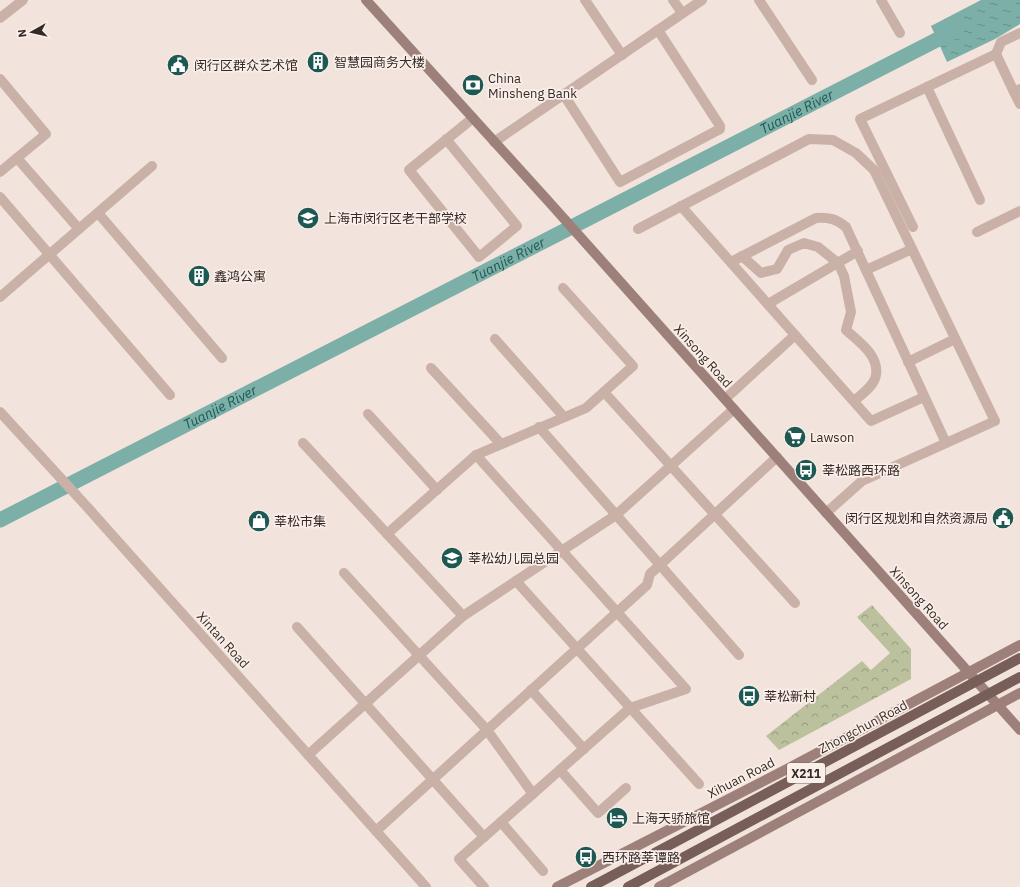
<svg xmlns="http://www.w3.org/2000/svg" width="1020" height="887" font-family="'IBM Plex Sans','Noto Sans SC',sans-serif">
<defs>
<pattern id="forest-crowns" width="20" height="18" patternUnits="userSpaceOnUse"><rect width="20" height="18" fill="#bac19c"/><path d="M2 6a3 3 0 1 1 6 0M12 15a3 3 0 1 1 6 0" fill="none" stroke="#989d7f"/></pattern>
<pattern id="water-ripples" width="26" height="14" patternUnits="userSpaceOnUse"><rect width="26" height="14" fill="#7bafa8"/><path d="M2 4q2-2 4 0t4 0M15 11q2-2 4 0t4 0" fill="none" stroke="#668f89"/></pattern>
</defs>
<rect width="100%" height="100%" fill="#f2e4dc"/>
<path fill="url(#forest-crowns)" d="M872,605L911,649V679L779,750L766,736L862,661L871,670L890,653L857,617Z"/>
<path fill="url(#water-ripples)" d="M981,0H1020V24L995,39L947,62L931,26Z"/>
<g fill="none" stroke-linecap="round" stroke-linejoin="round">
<path stroke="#7bafa8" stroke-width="15" id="s1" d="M0,520L954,31"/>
<g stroke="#cab1a7" stroke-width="10">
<path d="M585,0L622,55"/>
<path d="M673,0L682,13"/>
<path d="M759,0L812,80"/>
<path d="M881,0L900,33"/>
<path d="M0,18L23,0"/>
<path d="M996,54L1001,42L1020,33"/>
<path d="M0,79L46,134L0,172"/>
<path d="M927,87L980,200"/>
<path d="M1020,89L1014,92L1020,104"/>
<path d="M564,95L620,182L720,129V126L658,30"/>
<path d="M446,139L517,226L479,257L409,170L473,118"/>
<path d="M494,142L702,0"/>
<path d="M17,158L79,229"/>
<path d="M0,197L170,395"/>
<path d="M681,206L795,335L725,399"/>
<path d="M98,213L222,358"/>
<path d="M913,227L860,119L996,54L1014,92"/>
<path d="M638,229L809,139L833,140L856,153L874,170L995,421L862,481L826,513"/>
<path d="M977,232L1020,211"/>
<path d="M742,256L761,273L777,269L788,250L804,243L818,247L838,263L844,276L851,312L846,330C859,342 879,355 876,375C875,385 861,395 854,401"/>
<path d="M731,262L816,218C829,217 836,219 846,227L946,443"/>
<path d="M866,270L912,249"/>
<path d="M0,297L152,166"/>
<path d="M768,304L858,251"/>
<path d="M795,335L871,421L924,397"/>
<path d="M495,339L564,417"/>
<path d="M908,362L955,339"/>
<path d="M431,368L501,444"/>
<path d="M604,392L795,603"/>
<path d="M0,412L89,509L426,887"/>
<path d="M368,414L437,490"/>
<path d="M539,427L739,655"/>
<path d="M303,443L463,616"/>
<path d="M476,455L686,689L630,708L459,859L484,887"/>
<path d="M387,534L476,455L586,408L633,366L563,288"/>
<path d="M344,573L487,730L533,794"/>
<path d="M516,581L699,784"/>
<path d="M297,627L484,837"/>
<path d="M531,690L584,749"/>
<path d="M308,755L463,616L616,515L734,409"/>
<path d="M560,770L598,813L626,788"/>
<path d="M501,822L543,871"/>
<path d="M376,831L647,585L650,574L777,457"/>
</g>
<g stroke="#9d8079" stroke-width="10">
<path d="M366,0L550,203L1020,730"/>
<path d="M557,887L785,770L1020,645"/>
<path d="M659,887L1020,693"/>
</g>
<g stroke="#785e59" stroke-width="10">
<path d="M591,887L1020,658"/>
<path d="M628,887L1020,677"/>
</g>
</g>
<defs>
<g id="building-disc" transform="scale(1.15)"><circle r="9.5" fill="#1e5852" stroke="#f9eee8"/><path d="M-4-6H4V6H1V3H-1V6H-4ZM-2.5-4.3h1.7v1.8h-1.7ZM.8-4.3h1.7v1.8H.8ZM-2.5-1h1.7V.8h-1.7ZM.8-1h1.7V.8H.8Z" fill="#fff"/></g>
<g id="civic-disc" transform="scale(1.15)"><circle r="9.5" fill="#1e5852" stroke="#f9eee8"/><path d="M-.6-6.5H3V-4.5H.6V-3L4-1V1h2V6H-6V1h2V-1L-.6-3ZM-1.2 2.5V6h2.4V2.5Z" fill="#fff"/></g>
<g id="bank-disc" transform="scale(1.15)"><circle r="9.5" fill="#1e5852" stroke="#f9eee8"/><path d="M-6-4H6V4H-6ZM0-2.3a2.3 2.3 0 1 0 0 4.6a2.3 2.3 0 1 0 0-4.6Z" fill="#fff"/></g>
<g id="university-disc" transform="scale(1.15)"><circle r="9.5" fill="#1e5852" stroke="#f9eee8"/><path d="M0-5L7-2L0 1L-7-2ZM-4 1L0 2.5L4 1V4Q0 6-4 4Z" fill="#fff"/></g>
<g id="supermarket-disc" transform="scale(1.15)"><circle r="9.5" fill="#1e5852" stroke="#f9eee8"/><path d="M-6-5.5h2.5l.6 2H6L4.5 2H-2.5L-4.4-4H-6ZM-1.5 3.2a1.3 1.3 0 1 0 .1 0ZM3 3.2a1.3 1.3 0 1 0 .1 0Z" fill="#fff"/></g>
<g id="bus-disc" transform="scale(1.15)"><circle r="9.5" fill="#1e5852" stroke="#f9eee8"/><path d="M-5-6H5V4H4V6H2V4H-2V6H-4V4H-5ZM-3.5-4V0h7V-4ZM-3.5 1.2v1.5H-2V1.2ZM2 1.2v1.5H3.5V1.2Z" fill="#fff"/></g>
<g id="shop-disc" transform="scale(1.15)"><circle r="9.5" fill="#1e5852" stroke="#f9eee8"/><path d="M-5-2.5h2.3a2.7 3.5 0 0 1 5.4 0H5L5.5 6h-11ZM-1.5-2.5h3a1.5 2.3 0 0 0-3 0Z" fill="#fff"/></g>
<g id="school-disc" transform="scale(1.15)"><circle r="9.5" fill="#1e5852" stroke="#f9eee8"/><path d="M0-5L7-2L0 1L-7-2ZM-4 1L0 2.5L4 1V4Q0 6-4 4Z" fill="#fff"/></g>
<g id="hotel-disc" transform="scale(1.15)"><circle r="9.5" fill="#1e5852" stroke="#f9eee8"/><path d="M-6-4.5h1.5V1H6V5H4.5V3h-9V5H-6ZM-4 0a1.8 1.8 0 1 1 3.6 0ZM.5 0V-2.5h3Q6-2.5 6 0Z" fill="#fff"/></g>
</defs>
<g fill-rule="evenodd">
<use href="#building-disc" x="318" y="62"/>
<use href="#civic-disc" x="178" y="65"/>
<use href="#bank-disc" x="473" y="85"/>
<use href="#university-disc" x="308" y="218"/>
<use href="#building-disc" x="199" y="276"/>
<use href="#supermarket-disc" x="795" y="437"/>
<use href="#bus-disc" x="806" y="470"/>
<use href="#civic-disc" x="1003" y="518"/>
<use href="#shop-disc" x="259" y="521"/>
<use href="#school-disc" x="452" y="558"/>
<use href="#bus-disc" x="749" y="696"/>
<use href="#hotel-disc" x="617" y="818"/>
<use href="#bus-disc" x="586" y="857"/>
</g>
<g text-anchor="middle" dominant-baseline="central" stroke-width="3.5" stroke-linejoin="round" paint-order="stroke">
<rect fill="#f9eee8" stroke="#706562" stroke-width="1" x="787" y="763" width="38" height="20" rx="3"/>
<g font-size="12" font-weight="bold" fill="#362a28">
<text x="806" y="773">X211</text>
</g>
<g font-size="13" fill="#362a28" stroke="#f9eee8" text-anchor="start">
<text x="334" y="62">智慧园商务大楼</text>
<text x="194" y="65">闵行区群众艺术馆</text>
<text x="488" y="78">China<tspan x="488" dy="15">Minsheng Bank</tspan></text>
<text x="324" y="218">上海市闵行区老干部学校</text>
<text x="214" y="276">鑫鸿公寓</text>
<text x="810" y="437">Lawson</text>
<text x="822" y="470">莘松路西环路</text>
<text x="988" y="518" text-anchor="end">闵行区规划和自然资源局</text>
<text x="274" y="521">莘松市集</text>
<text x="468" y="558">莘松幼儿园总园</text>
<text x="764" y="696">莘松新村</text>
<text x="632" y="818">上海天骄旅馆</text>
<text x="602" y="857">西环路莘谭路</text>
</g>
<g font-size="13" fill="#362a28" stroke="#f9eee8">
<text transform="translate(703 356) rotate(48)">Xinsong Road</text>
<text transform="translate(919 598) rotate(48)">Xinsong Road</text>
<text transform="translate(223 640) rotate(48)">Xintan Road</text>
<text transform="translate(863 727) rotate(-28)">Zhongchun Road</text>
<text transform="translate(741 778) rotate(-27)">Xihuan Road</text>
</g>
<g font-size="14" font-style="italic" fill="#1e5852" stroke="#f9eee8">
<text stroke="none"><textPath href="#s1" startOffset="895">Tuanjie River</textPath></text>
<text stroke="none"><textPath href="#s1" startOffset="571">Tuanjie River</textPath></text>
<text stroke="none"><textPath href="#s1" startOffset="247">Tuanjie River</textPath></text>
</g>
</g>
<g transform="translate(32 32) rotate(262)" stroke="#f9eee8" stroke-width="3" paint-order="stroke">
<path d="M0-3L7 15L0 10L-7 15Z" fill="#362a28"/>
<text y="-6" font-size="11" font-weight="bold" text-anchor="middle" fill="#362a28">N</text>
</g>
</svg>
